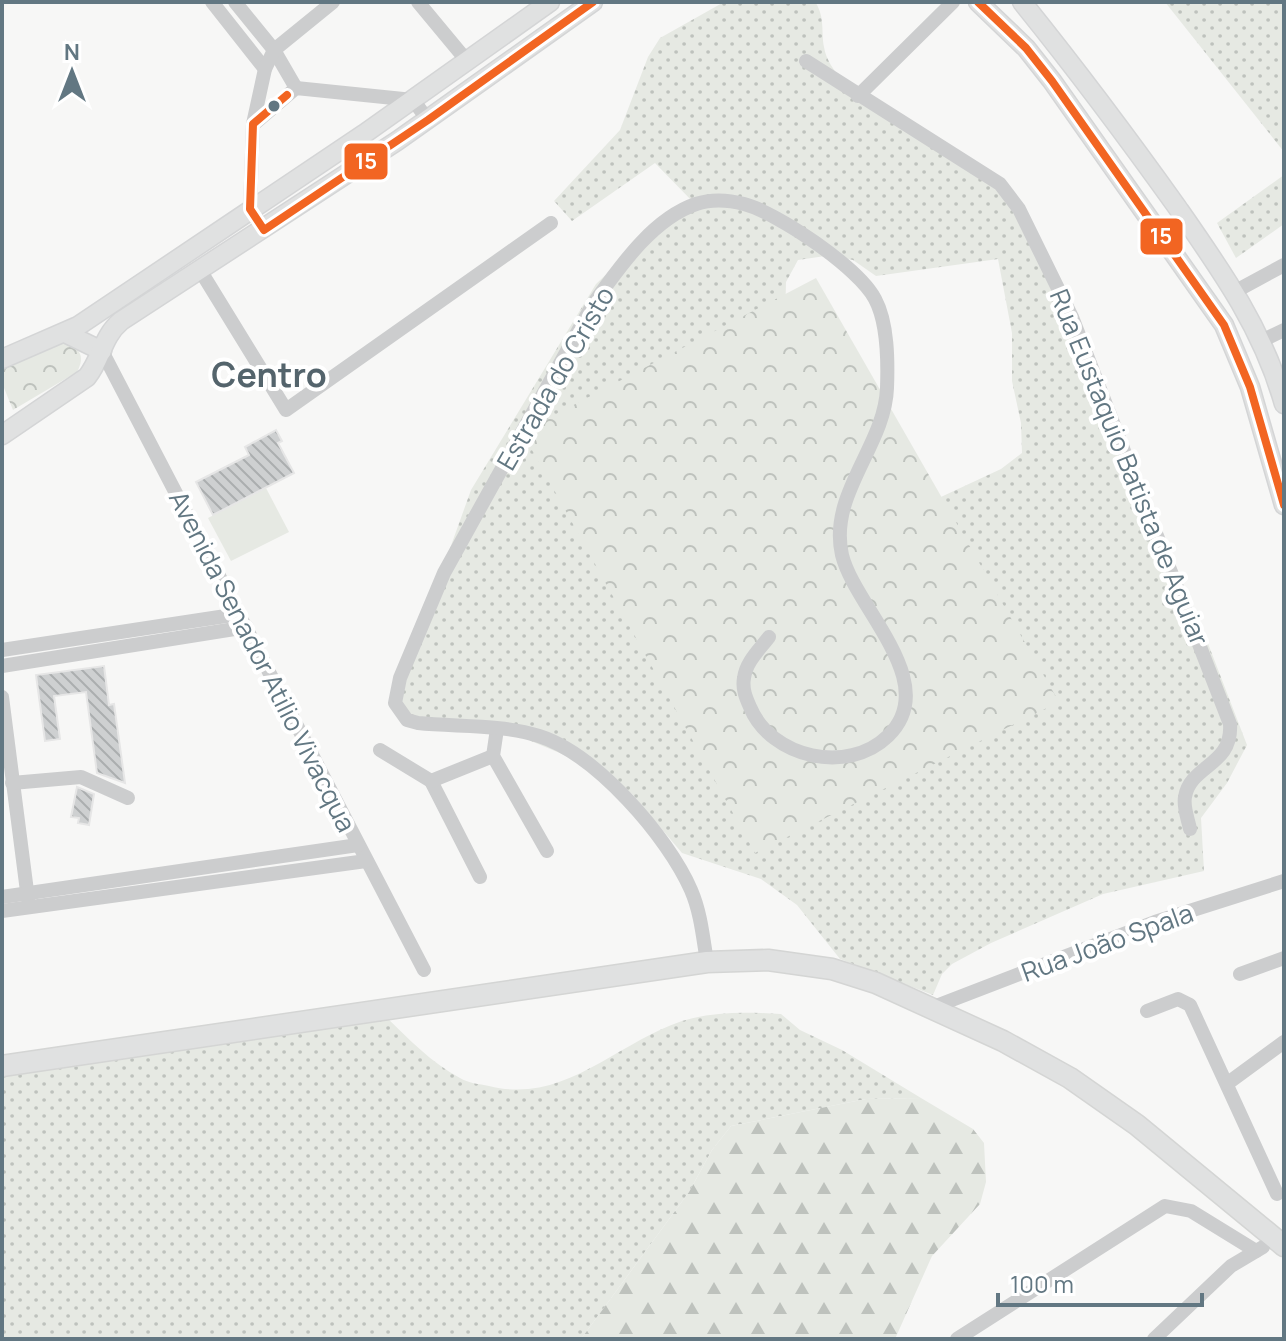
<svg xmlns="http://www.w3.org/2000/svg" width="1286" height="1341" font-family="Manrope,sans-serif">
<defs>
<pattern id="grass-dots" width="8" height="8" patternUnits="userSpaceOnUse" patternTransform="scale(2)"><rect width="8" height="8" fill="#e6e9e3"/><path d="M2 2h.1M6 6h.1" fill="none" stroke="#bec2bd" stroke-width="1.8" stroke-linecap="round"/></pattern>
<pattern id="forest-firs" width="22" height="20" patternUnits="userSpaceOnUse" patternTransform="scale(2)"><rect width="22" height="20" fill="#e6e9e3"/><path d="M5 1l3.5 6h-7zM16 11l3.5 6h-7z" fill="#bec2bd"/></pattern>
<pattern id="park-crowns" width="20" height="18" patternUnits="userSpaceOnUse" patternTransform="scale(2)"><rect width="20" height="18" fill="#e6e9e3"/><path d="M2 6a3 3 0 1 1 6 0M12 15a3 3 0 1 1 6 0" fill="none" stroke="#bec2bd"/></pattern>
<pattern id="building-back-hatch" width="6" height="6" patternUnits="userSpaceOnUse" patternTransform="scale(2)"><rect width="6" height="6" fill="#ced0d1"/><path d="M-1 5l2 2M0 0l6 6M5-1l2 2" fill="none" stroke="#abaeaf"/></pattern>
</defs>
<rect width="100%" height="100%" fill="#f7f7f6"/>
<g fill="url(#grass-dots)" fill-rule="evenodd">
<path d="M724,2L816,3C825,19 821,30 824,47C826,60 834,70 842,81L990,174L1041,255L1137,499L1207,641L1247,745L1227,783L1201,818L1204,871L1103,894L991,943L952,964L942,974L933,995L840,959L797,905L761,879L682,853L632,794L603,771L507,731L412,717L393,707L471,490L596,284L659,224L694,203L655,163L572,221L554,201L620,130L648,57L660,38ZM832,255L853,260L876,276L998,259L1012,333V381L1021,423L1022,453L1001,469L928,503L785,324L786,282L798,260Z"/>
<path d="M1165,2H1284V152Z"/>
<path d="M1284,175V224L1236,258L1217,223Z"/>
<path d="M761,1013L781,1014L800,1030L842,1050L921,1098L866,1099L731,1126L712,1150L689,1192L581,1339H2V1071L384,1015C408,1038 430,1062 460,1078C468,1083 479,1084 489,1086C564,1105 616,1043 682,1021C708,1013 734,1012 761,1013Z"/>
</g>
<path fill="url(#forest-firs)" d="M921,1098L973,1129L984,1143L986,1182L980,1204L932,1256L895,1339H581L689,1192L712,1150L731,1126L866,1099Z"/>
<g fill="url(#park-crowns)">
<path d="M816,278L1059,702L755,853L522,432Z"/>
<path d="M63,341C79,348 86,355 77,372L13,410L2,383V368Z"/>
</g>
<path fill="#e6e9e3" d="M266,488L289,532L231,561L208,518Z"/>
<g fill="url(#building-back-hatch)" stroke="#e6e6e6" stroke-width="2">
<path d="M276,430L282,441L278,443L294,473L213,515L196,482L249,455L245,447Z"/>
<path d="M104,666L109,705L114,704L125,783L97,773L86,692L54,696L60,739L45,741L36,675Z"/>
<path d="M77,787L94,794L89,825L78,823L79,818L71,817Z"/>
</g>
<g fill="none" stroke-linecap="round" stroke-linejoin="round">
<g stroke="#d4d5d6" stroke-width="21">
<g id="major">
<path d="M978,2L1026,48L1052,81L1224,325L1250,387L1284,505"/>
<path d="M1022,2C1076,69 1127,137 1177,207C1221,270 1263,329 1284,404"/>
<path d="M65,333L102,351"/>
<path d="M2,359L78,326L364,134L550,2"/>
<path d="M2,435L87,377C102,358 102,337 121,321L397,141L593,2"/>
</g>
</g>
<g stroke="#d4d5d4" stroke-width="23">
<path id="highway" d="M2,1066L707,962L768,960L832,969L876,983L1003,1041L1070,1078L1137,1125L1284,1246"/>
</g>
<g stroke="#cccdce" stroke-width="14">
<path d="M212,2L265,69"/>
<path d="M235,2L274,50L296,88"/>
<path d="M418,2L467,61"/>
<path d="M806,61L1000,184L1019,209L1072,317L1230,724C1233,766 1190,765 1185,797C1183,807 1188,819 1190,829"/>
<path d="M858,96L953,2"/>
<path d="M254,124L296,88L413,100L428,120"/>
<path d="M264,230L250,209L253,124L265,69L274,50L333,2"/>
<path d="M200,270L286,410L551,223"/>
<path d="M1236,291L1284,265"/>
<path d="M1263,340L1284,330"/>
<path d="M102,351L424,970"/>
<path d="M2,650L239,614"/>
<path d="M2,666L247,627"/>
<path d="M2,697L28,899"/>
<path d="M497,729L493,756L547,851"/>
<path d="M380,750L431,781L480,877"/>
<path d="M431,781L493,756"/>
<path d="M12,783L81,777L128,798"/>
<path d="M2,897L358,845"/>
<path d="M2,911L366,861"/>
<path d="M707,962C703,938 701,913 691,890C668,837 596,754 539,736C502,724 457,727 418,723L407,720L395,703L400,678L444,573L593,304C619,268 652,219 696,204C711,199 729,200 744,204C778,213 859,268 875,299C888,323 888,361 887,388C885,446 828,494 842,555C855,608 943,683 888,736C848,775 771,758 750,707C746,698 742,689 744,678C746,662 759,650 769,637"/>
<path d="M1240,974L1284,958"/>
<path d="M931,1008L1155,922L1284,881"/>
<path d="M1147,1011L1178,999L1190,1005L1277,1194"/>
<path d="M1228,1083L1284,1042"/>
<path d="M957,1339L1165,1206L1191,1211L1256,1251"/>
<path d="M1154,1339L1231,1266L1263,1247"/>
</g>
<use href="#major" stroke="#e0e1e1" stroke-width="18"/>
<use href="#highway" stroke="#e0e1e1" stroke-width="20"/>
<g stroke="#fff" stroke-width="14">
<g id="bus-1">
<path d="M978,2L1026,48L1052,81L1224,325L1250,387L1284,505"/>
<path d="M287,95L253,124L250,209L264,230L428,120L593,2"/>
</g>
</g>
<use href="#bus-1" stroke="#f26522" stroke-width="8"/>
</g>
<circle fill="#627782" stroke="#fff" stroke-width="3" cx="274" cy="106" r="7"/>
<g text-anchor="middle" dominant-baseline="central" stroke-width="8" stroke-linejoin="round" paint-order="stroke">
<g font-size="26" fill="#627782" stroke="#fff">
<text transform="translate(555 378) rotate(-60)">Estrada do Cristo</text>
<text transform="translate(1130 467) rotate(68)">Rua Eustaquio Batista de Aguiar</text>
<text transform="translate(263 661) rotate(63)">Avenida Senador Atilio Vivacqua</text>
<text transform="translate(1107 942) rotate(-20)">Rua João Spala</text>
</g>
<g font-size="34" font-weight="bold" fill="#54646c" stroke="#fff">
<text x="269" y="374">Centro</text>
</g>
</g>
<g stroke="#fff" stroke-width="3">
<rect x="343" y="142" width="46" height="39" rx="8" fill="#f26522"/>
<rect x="1139" y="217" width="45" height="39" rx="8" fill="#f26522"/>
</g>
<g font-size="22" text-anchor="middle" font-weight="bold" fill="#fff">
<text x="366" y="169">15</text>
<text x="1161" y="244">15</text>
</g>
<rect width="1286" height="1341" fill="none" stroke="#627782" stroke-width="8"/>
<g transform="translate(72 72)" stroke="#ffffff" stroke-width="6" paint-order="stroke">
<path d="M0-6L14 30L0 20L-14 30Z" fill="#627782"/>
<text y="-12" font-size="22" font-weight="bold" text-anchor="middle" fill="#627782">N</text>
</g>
<path d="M998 1293v12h204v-12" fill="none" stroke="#627782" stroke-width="4"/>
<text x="1010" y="1293" font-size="24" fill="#627782" stroke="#ffffff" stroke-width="6" paint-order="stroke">100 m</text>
</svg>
